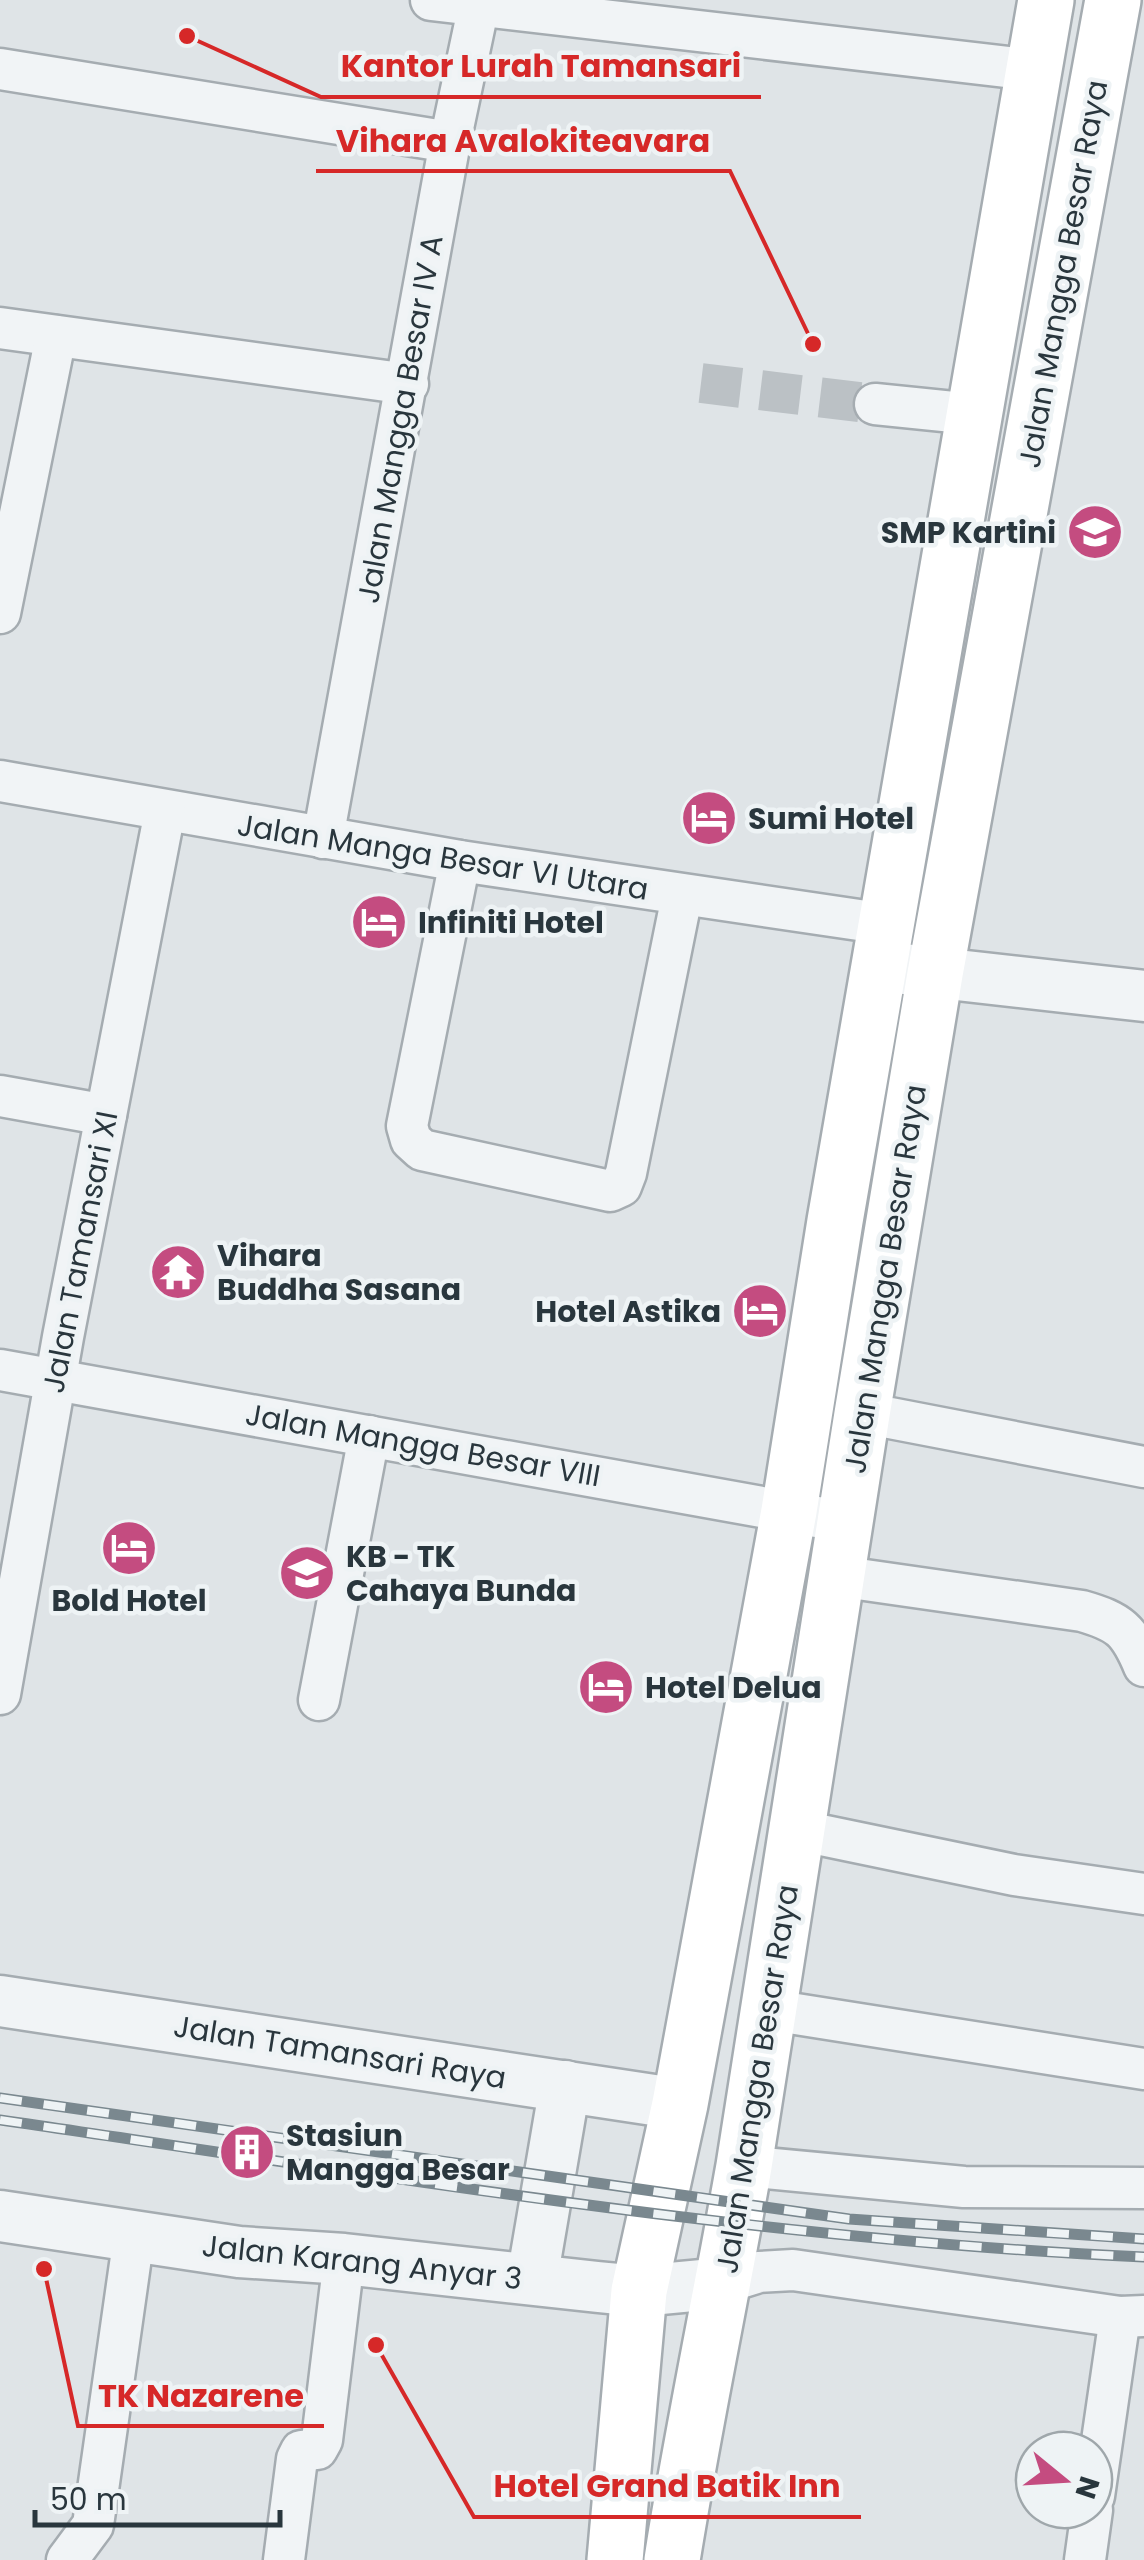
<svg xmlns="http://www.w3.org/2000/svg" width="1144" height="2560" font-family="Poppins,sans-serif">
<rect width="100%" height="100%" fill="#dfe4e7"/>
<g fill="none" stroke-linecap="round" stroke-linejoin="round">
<path stroke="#bbc1c5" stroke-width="40" stroke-dasharray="40 20" stroke-linecap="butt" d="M701,383L875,404"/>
<g stroke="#a5acb1" stroke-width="45">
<g id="minor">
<path d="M431,0L1033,70"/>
<path d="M0,69L450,142"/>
<path d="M0,328L408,384"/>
<path d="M875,404L973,414"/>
<path d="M0,613L56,336"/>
<path d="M0,781L460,861L886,924"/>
<path d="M323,838L450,142L480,0"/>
<path d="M460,861L407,1126L411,1140L422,1150L610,1191L621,1186L626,1173L682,896"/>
<path d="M0,1096L106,1115"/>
<path d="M0,1370L845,1522"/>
<path d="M890,1418L1144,1467"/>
<path d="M837,1576L1082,1611C1120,1622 1129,1630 1144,1666"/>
<path d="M0,1694L63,1337L165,811"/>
<path d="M319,1700L369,1436"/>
<path d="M797,1830L1014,1875L1144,1894"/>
<path d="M796,2014L1144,2069"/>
<path d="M744,2166L964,2187L1144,2188"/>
<path d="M724,2283L759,2272L793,2270L1120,2317L1144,2316"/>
<path d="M1094,2496L1120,2317"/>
<path d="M67,2560L93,2525L134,2236"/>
<path d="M284,2560L297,2459L301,2451L317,2449L322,2440L344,2259"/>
<path d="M1085,2560L1092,2510"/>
</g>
</g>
<g stroke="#a5acb1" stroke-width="55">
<g id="tertiary">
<path d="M895,968L1144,996"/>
<path d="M0,2001L680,2104"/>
<path d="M0,2216L239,2252L344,2259L598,2287L639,2291L724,2283"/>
<path d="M532,2279L565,2086"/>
</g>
</g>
<g stroke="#a5acb1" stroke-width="60">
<g id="secondary">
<path d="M615,2560L639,2291L680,2104L789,1511L835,1221L1046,0"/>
<path d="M672,2560C693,2428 721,2297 744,2166L862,1414L935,974L1113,0"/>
</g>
</g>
<use href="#minor" stroke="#f1f4f6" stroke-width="40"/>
<use href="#tertiary" stroke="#f1f4f6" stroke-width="50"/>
<use href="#secondary" stroke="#fff" stroke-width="55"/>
<g stroke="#7a888f" stroke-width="11">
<g id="rail">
<path d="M0,2098L849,2219L1144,2239"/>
<path d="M0,2120C380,2175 760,2240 1144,2257"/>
</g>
</g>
<use href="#rail" stroke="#eef3f5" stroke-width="8" stroke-dasharray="22" stroke-linecap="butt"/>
</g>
<defs>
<g id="school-disc" transform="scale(2.875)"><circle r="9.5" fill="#c44c80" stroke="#eef3f5"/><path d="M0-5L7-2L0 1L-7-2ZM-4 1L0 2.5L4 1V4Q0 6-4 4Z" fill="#fff"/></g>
<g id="hotel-disc" transform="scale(2.875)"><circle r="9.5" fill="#c44c80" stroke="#eef3f5"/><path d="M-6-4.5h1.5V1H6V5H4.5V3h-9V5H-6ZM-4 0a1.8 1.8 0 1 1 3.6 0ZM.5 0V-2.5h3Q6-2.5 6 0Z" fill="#fff"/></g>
<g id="temple-disc" transform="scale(2.875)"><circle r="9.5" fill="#c44c80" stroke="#eef3f5"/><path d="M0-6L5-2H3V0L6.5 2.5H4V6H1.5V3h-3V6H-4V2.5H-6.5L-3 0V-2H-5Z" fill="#fff"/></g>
<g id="building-disc" transform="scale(2.875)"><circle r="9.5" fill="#c44c80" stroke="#eef3f5"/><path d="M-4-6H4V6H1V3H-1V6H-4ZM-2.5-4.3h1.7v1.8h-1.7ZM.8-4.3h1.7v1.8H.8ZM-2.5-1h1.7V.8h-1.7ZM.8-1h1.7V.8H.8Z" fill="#fff"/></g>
</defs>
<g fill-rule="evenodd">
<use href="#school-disc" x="1095" y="532"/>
<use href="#hotel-disc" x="709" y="818"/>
<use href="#hotel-disc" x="379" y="922"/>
<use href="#temple-disc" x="178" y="1272"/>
<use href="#hotel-disc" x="760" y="1311"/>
<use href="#hotel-disc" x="129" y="1548"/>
<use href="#school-disc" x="307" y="1573"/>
<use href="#hotel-disc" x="606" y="1687"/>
<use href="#building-disc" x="247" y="2152"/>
</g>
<g text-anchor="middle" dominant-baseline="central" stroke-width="9" stroke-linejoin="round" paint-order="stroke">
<g font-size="30" fill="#29363d" stroke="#eef3f5">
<text transform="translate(1063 274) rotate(-80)">Jalan Mangga Besar Raya</text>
<text transform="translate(400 419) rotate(-80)">Jalan Mangga Besar IV A</text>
<text transform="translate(443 857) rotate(9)">Jalan Manga Besar VI Utara</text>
<text transform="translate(80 1252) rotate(-79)">Jalan Tamansari XI</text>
<text transform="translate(885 1279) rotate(-81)">Jalan Mangga Besar Raya</text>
<text transform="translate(423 1445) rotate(10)">Jalan Mangga Besar VIII</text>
<text transform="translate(340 2052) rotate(9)">Jalan Tamansari Raya</text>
<text transform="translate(757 2079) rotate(-81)">Jalan Mangga Besar Raya</text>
<text transform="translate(362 2262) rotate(6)">Jalan Karang Anyar 3</text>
</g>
<g font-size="30" font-weight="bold" fill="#29363d" stroke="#eef3f5" text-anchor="start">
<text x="1056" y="532" text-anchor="end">SMP Kartini</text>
<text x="748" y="818">Sumi Hotel</text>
<text x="418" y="922">Infiniti Hotel</text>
<text x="217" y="1255">Vihara<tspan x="217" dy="34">Buddha Sasana</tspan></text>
<text x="721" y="1311" text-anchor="end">Hotel Astika</text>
<text x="346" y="1556">KB - TK<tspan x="346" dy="34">Cahaya Bunda</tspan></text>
<text x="129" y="1600" text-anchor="middle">Bold Hotel</text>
<text x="645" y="1687">Hotel Delua</text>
<text x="286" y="2135">Stasiun<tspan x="286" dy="34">Mangga Besar</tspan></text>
</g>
</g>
<path fill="none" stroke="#d62828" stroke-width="4" d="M187 36L321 97H761M813 344L730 171H316M44 2269L78 2426H324M376 2345L474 2517H861"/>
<g fill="#d62828" stroke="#eef3f5" stroke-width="4">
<circle cx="187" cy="36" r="10"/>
<circle cx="813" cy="344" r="10"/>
<circle cx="44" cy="2269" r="10"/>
<circle cx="376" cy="2345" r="10"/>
</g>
<g font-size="32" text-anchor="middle" font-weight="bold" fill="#d62828" stroke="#eef3f5" stroke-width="9" stroke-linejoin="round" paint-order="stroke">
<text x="541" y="77">Kantor Lurah Tamansari</text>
<text x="523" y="152">Vihara Avalokiteavara</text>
<text x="201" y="2407">TK Nazarene</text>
<text x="667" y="2497">Hotel Grand Batik Inn</text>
</g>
<g transform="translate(1064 2480) rotate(108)"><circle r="48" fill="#eef3f5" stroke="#9fa7ab" stroke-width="2.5"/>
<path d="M0-8L18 38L0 25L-18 38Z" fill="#c44c80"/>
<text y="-15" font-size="28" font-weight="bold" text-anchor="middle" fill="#29363d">N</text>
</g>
<path d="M35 2510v15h245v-15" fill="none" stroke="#29363d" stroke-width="5"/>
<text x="50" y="2510" font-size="30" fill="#29363d" stroke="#eef3f5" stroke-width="8" paint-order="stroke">50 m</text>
</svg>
